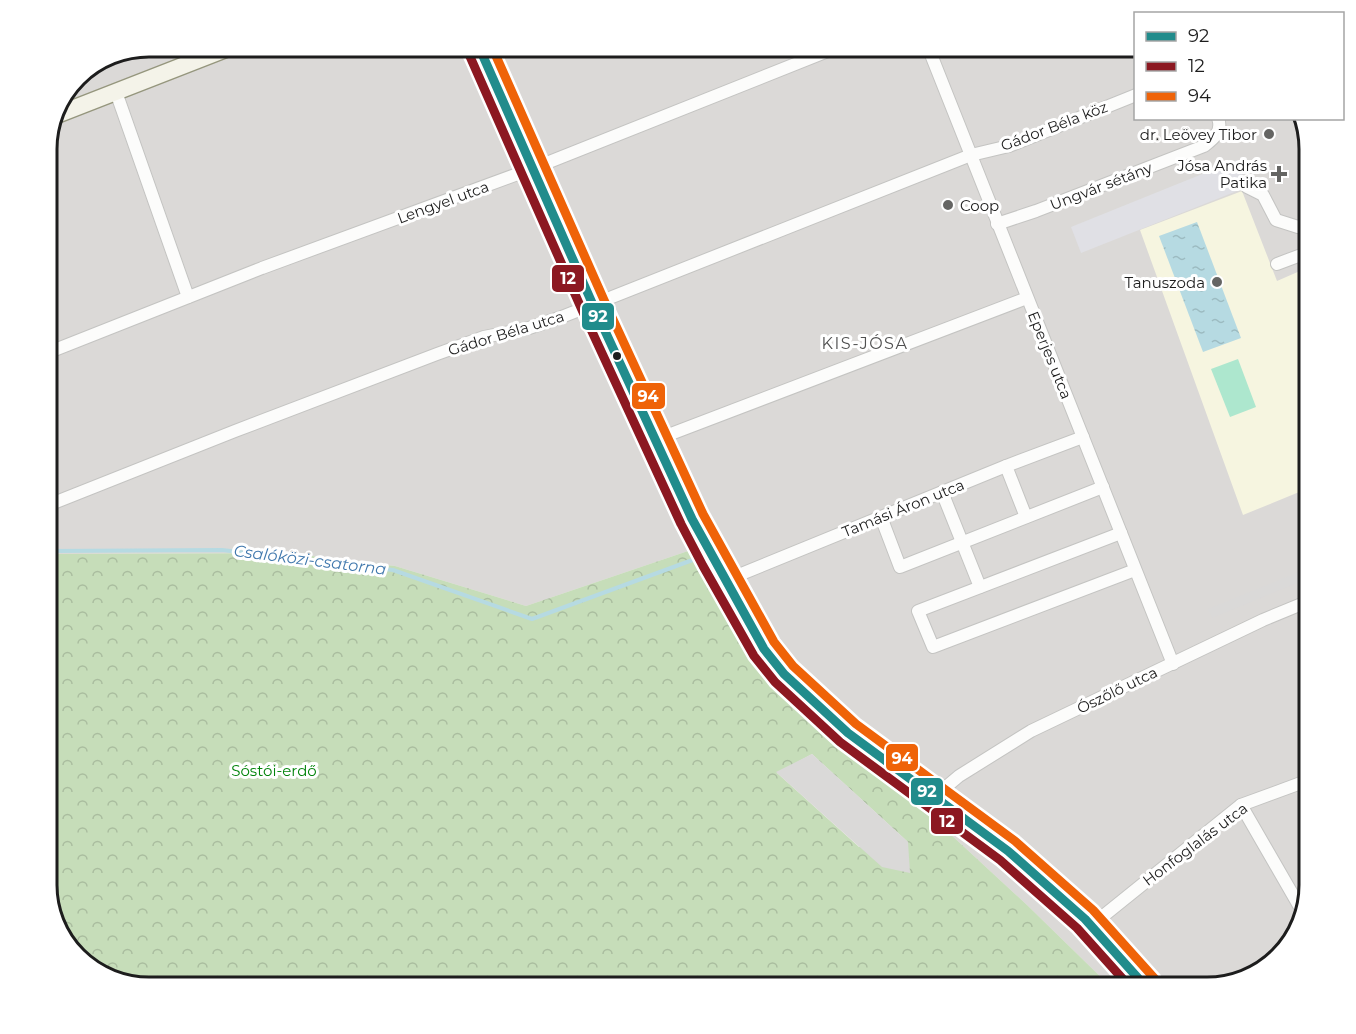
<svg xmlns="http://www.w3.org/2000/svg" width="1356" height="1034" font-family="Montserrat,sans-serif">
<defs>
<pattern id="forest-crowns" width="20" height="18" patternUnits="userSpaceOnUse" patternTransform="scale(1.5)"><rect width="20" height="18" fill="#c6ddb9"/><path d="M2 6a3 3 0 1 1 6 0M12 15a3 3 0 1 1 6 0" fill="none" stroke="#aabd9f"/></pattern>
<pattern id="water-ripples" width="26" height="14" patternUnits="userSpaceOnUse" patternTransform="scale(1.5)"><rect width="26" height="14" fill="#b6dae2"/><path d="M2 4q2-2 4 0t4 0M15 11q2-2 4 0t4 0" fill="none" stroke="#9cbbc1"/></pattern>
</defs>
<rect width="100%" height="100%" fill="#eceae6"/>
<path fill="#dbd9d7" d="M149,47H1135L1136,118L1302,119L1309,149V885L1288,948L1252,977L1207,987H1111L1027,905L736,636L688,551L526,606L395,566L287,553L47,554V142L57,103L81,72Z"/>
<path fill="#f6f5e0" d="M1242,191L1277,281L1309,267V488L1243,515L1140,230Z"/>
<path fill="url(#forest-crowns)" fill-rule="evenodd" d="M688,551L736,636L1027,905L1111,987H149L86,966L57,931L47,891V554L287,553L395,566L526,606ZM812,754L908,842L859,847L777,773Z"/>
<path fill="#ade7ce" d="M1238,359L1256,407L1230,417L1211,369Z"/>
<g fill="#dad9d8">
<path d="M1309,568V578L1212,618L1208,609Z"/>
<path d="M812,754L908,842L910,873L882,867L776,772Z"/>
</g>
<path fill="#e0e0e5" d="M1237,160L1247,187L1081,253L1071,227Z"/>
<path fill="url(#water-ripples)" d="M1197,222L1241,338L1203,352L1159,236Z"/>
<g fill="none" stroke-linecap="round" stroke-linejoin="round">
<path stroke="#b6dae2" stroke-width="4" d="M47,551L222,550L393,570L532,619L698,558"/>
<g stroke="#c4c4c2" stroke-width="14">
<g id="street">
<path d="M479,47L593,305L692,519L713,560L764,649L784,674L848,733L1008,851L1085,919L1146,987"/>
<path d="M928,47L1173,664"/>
<path d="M116,92L188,297"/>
<path d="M1247,187L1263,195L1276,220L1298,227L1309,225"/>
<path d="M997,224L1036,211L1204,146C1213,139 1223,132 1218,118"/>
<path d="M1277,264L1309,252"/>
<path d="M47,353L262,268L534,168L838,47"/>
<path d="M655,440L1027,298"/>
<path d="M1006,466L1026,517"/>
<path d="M942,492L980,587"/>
<path d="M47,494L51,504L235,431L437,354L484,337L529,328L559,318L971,155L1009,146L1136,95"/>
<path d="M881,517L900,567L1103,487"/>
<path d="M1121,533L918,611L933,647L1135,570"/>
<path d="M724,581L1006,466L1083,437"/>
<path d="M938,799L946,787L959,776L1031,731L1263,620L1309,601"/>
<path d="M1241,805L1301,909"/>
<path d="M1092,925L1241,805L1309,780"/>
</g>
</g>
<g stroke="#95967d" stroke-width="19">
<path id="secondary" d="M54,116L231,47"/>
</g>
<use href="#street" stroke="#fcfcfb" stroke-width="12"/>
<use href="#secondary" stroke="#f4f3e9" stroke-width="16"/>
<g stroke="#fff" stroke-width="14">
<path id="bus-1" d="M479,47L593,305L692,519L764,649L784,674L848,733L1008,851L1085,919L1146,987"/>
</g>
<g stroke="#fff" stroke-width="14">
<path id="bus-2" d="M468,52L582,310L681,524L703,566L754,656L775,682L840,742L1000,860L1077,928L1130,987"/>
</g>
<g stroke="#fff" stroke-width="14">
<path id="bus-3" d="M492,47L604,300L703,514L774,642L793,666L856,724L1015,841L1093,910L1155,979"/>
</g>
<use href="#bus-1" stroke="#218c8c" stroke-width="9"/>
<use href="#bus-2" stroke="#8c1821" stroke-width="9"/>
<use href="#bus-3" stroke="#ef6308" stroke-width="9"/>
</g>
<g fill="#656563" stroke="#fff" stroke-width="2">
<circle cx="1269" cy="134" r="6"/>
<path d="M1276 165h6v6h6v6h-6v6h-6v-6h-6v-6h6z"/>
<circle cx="948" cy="205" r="6"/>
<circle cx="1217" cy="282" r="6"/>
</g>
<circle fill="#1d1d1d" stroke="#fff" stroke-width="2" cx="617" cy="356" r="5"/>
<g text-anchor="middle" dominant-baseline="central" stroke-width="6" stroke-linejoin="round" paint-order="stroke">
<g font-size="15" fill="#1d1d1d" stroke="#fff">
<text transform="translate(1054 126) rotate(-21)">Gádor Béla köz</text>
<text transform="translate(1101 186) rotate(-21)">Ungvár sétány</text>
<text transform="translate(443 202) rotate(-20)">Lengyel utca</text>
<text transform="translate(506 333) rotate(-17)">Gádor Béla utca</text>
<text transform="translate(1050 355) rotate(68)">Eperjes utca</text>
<text transform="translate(903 508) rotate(-22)">Tamási Áron utca</text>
<text transform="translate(1117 690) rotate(-26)">Ószőlő utca</text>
<text transform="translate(1195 844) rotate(-37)">Honfoglalás utca</text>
</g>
<g font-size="15" fill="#1d1d1d" stroke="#fff" text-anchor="end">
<text x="1257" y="134">dr. Leövey Tibor</text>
<text x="1267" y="165">Jósa András<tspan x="1267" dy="17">Patika</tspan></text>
<text x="960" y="205" text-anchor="start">Coop</text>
<text x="1205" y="282">Tanuszoda</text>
</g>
<g font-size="15" fill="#02840b" stroke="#fff">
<text x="274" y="770">Sóstói-erdő</text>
</g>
<g font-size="16" letter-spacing="1.5" fill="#505050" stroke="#fff">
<text x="865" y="343">KIS-JÓSA</text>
</g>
<g font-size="16" font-style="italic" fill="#4078ad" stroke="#fff">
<text transform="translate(310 560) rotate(7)">Csalóközi-csatorna</text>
</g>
</g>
<path d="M0 0H1356V1034H0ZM149 57H1207A92 92 0 0 1 1299 149V885A92 92 0 0 1 1207 977H149A92 92 0 0 1 57 885V149A92 92 0 0 1 149 57Z" fill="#fff" fill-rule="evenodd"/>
<path fill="none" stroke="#1d1d1d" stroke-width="3" d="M149 57H1207A92 92 0 0 1 1299 149V885A92 92 0 0 1 1207 977H149A92 92 0 0 1 57 885V149A92 92 0 0 1 149 57Z"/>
<g stroke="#fff" stroke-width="2">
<rect x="551" y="264" width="34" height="29" rx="6" fill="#8c1821"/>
<rect x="581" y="302" width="34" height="29" rx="6" fill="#218c8c"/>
<rect x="631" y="382" width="35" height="28" rx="6" fill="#ef6308"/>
<rect x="885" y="743" width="34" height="29" rx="6" fill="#ef6308"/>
<rect x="910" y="777" width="34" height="29" rx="6" fill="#218c8c"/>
<rect x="930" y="807" width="34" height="28" rx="6" fill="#8c1821"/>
</g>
<g font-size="16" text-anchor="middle" font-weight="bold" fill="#fff">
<text x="568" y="284">12</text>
<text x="598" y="322">92</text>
<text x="648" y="402">94</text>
<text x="902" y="764">94</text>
<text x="927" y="797">92</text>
<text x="947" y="827">12</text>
</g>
<rect x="1134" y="12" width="210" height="108" fill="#ffffff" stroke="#a5a5a5" stroke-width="1.5"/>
<rect x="1146" y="32" width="30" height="9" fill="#218c8c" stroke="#a5a5a5" stroke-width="1.5"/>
<text x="1188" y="42" font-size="18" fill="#1d1d1d">92</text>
<rect x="1146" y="62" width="30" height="9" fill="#8c1821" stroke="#a5a5a5" stroke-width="1.5"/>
<text x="1188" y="72" font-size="18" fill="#1d1d1d">12</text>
<rect x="1146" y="92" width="30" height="9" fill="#ef6308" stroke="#a5a5a5" stroke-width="1.5"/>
<text x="1188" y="102" font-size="18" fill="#1d1d1d">94</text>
</svg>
